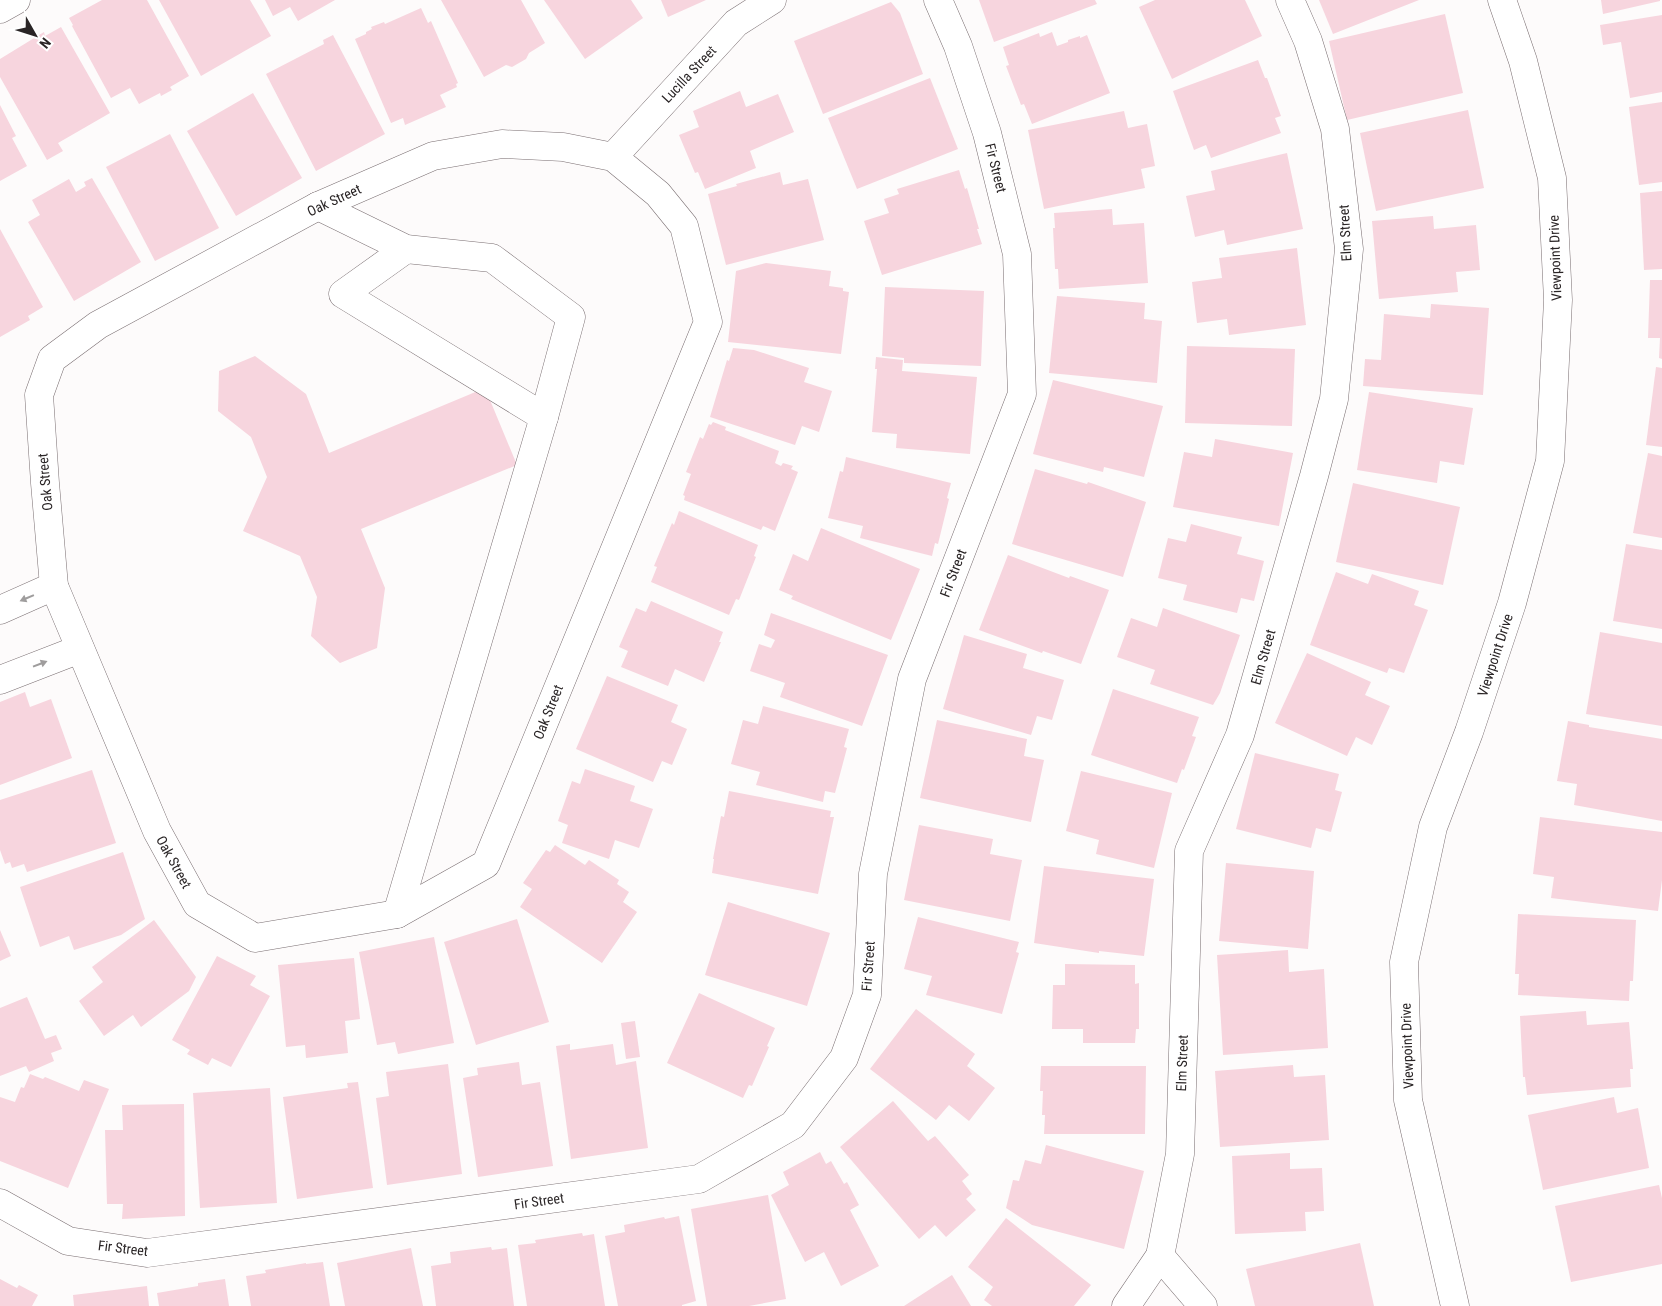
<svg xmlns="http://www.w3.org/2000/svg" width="1662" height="1306" font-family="'Roboto Condensed',sans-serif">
<rect width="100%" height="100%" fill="#fdfbfb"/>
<g fill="#f7d5de">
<path d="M102,0H147L189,76L170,87L172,90L161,96L160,93L139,104L130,88L111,98L72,26L73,25L69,18Z"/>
<path d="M159,0H250L271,36L201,76Z"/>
<path d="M265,0H335L298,21L290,7L273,16Z"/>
<path d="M441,0H521L545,43L529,53L526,59L512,67L506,65L484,77Z"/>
<path d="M544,0H631L643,18L585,59Z"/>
<path d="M661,0H706L668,17Z"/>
<path d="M979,0H1095L1097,4L994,42Z"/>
<path d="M1155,0H1245L1262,36L1172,79L1139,7Z"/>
<path d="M1319,0H1419L1333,34Z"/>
<path d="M1601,0H1660V1L1603,14Z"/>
<path d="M891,2L900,13L923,74L823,114L794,41Z"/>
<path d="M421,8L428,23L431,21L458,83L456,84L457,87L440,95L446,107L405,125L403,118L391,123L355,39L366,34V32L372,29L371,27L384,22L385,24Z"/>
<path d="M1445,14L1463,93L1347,120L1329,41Z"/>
<path d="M1662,15V92L1630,98L1621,42L1603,45L1600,25Z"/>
<path d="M61,27L110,113L58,143L63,151L47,160L0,77V59L44,32L45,36Z"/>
<path d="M1052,32L1057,46L1068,42V40L1080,36V38L1087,35L1110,93L1032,124L1024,104L1021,105L1006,66L1009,65L1003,47L1039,33L1040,37Z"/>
<path d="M333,35L385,134L316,171L266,74L324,44L323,40Z"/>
<path d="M1258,60L1265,78H1267L1281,116L1275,118L1281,133L1211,158L1206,145L1194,150L1173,91Z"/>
<path d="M930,78L958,149L857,189L828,118Z"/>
<path d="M740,91L746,107L778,94L794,132L750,151L756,168L705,189L698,172L695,173L679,135L699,127L693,111Z"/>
<path d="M253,93L302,178L236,216L187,131Z"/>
<path d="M1662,102V182L1639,185L1629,107Z"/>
<path d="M0,105L16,136L12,138L27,166L0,181Z"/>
<path d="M1468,110L1484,188L1376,211L1360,133Z"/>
<path d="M1124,111L1128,128L1147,124L1155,166L1141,169L1145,188L1044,209L1028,130Z"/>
<path d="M170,134L219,228L155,261L106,167Z"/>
<path d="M1287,153L1303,229L1227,245L1224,230L1195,237L1186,196L1215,190L1211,171Z"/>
<path d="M959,170L965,189L967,188L979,229H977L982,244L882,275L864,221L889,213L884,199L899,194L897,189Z"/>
<path d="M780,172L783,185L808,179L824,240L726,265L708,194L737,186L736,184Z"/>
<path d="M92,178L141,262L74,301L28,222L40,215L32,200L69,179L76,192L86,186L84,182Z"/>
<path d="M1662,191V269L1644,270L1640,193Z"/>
<path d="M1112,209L1113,225L1144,223L1148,283L1059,289L1058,269H1055L1053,228H1055L1054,213Z"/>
<path d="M1433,216L1434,229L1476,225L1480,270L1456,272L1458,292L1379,299L1372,221Z"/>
<path d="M0,229L43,307L28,316L30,320L0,337Z"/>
<path d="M1297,248L1306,325L1229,335L1227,319L1197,323L1192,282L1222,278L1219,258Z"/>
<path d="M766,263L831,271L829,286L843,288V291L849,292L841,354L728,342L736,271Z"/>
<path d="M1650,280H1662V359L1659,358L1660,338H1648Z"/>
<path d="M885,287L984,291L981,366L904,363V358L882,356Z"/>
<path d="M1057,296L1145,303L1144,319L1162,321L1157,383L1049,373Z"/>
<path d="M1431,304L1489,308L1483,395L1363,386L1365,359L1381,360L1384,314L1430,318Z"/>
<path d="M1187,346L1295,349L1292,426L1185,423Z"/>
<path d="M733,348L754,350L809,368L804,382L832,391L819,432L802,426L795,445L710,417L727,360L729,361Z"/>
<path d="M255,356L306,394L329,453L485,388L517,465L361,529L385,588L377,648L340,663L311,636L317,597L300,556L243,531L267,477L251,437L218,411L219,371Z"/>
<path d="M876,357L903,360L902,371L977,377L970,454L896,448L897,434L872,432L877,369H875Z"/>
<path d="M1656,367L1662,368V447L1646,445Z"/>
<path d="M1053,380L1163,406L1144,477L1104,467L1103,472L1033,454Z"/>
<path d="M1369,392L1473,408L1464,465L1440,461L1437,483L1357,470Z"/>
<path d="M713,422L726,427L725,430L779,451L775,463L781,466L783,463L793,466L791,469L798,472L775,531L763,526L761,530L684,500L685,496L683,495L691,474L686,472L700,437L703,439L709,424L711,425Z"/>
<path d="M1215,439L1293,453L1279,526L1173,507L1184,452L1212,457Z"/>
<path d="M1648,453L1662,456V538L1633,533Z"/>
<path d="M846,457L951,483L947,498L949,499L938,544L935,543L932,556L860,538L863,526L828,518L840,471L843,472Z"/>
<path d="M1035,469L1087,484L1088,482L1146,502L1123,577L1012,544Z"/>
<path d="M1353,483L1460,507L1443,585L1336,562Z"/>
<path d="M679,511L758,545L754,556L756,557L739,600L736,599L729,615L651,582L657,567L654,566L672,523L674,525Z"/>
<path d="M1191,524L1242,537L1237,554L1264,561L1254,601L1241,598L1237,613L1183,600L1187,585L1158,578L1168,538L1186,542Z"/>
<path d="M821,528L920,569L891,640L791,599L793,596L779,590L793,554L808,561Z"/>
<path d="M1626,544L1662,550V629L1613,621Z"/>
<path d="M1008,555L1069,578L1070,576L1109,590L1081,664L1043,651L1042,653L979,630Z"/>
<path d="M1336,572L1368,584L1372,574L1419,591L1414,605L1428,610L1404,673L1389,668L1387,673L1310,645Z"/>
<path d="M651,601L723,632L719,642H721L704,682L675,669L668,686L621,667L628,651L619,647L636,608L646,612Z"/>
<path d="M1163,608L1240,635L1220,693L1213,705L1150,684L1155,670L1117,657L1131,618L1157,627Z"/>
<path d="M771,613L888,655L862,726L780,697L785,683L750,671L759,644L771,648L775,640L764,635Z"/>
<path d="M1600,632L1662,643V726L1586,714Z"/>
<path d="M964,635L1027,654L1023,668L1064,680L1052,720L1037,716L1031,735L943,709Z"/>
<path d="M1307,653L1371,682L1365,695L1390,706L1372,745L1356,737L1347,756L1275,723Z"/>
<path d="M607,676L678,705L671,722L687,729L672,765L662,761L653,782L576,749Z"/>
<path d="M1113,689L1199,717L1192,736L1196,737L1184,770L1182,769L1177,783L1091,755Z"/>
<path d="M25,692L30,707L51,699L72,758L0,785V702Z"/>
<path d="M763,706L849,729L844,747L847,748L835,793L825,791L823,802L756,785L760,772L731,764L743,720L758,724Z"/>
<path d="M937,720L1027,739L1024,756L1044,760L1031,822L920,798Z"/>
<path d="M1568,721L1589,725V727L1662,739V821L1574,805L1577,784L1557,781Z"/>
<path d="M1255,753L1339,774L1335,790L1342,792L1331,832L1316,828L1311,848L1236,829Z"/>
<path d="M585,769L635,786L630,801L653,809L639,848L615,840L609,859L562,843L568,825L558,821L572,781L580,784Z"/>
<path d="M92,770L116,843L27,872L24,864L12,868L10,862L5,864L0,850V800Z"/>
<path d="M1081,771L1172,793L1154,868L1096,854L1099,840L1066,831Z"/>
<path d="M729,791L831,811L830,817H834L818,894L712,873L714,859H713L721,816L724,817Z"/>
<path d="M1540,817L1662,832V880L1658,911L1551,898L1554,877L1533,874Z"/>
<path d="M919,825L993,839L990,854L1022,860L1010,921L904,900Z"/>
<path d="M555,845L585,865L589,860L619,880L617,884L629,892L623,902L637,912L602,963L520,907L532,889L523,883L546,850L550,852Z"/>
<path d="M123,852L145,919L121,935L74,950L69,936L40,947L20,887Z"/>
<path d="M1226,863L1314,871L1308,949L1219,941Z"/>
<path d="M1044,866L1154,879L1144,956L1099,951V953L1034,943Z"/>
<path d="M728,902L830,933L807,1006L705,975Z"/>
<path d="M1518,914L1636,920L1633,981H1630L1629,1001L1518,995L1519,974H1515Z"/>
<path d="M918,917L1019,942L1016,952L1019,953L1002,1014L926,995L932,976L904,969Z"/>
<path d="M517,919L549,1022L476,1045L444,942Z"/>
<path d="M154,920L196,977L189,991L141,1027L133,1015L104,1036L79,1001L103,982L92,967Z"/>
<path d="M0,930L11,956L0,961Z"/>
<path d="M434,937L454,1043L398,1054L395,1042L377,1045L359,952Z"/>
<path d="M1288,950L1289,972L1324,969L1328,1048L1223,1055L1217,955Z"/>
<path d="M217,956L256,976L250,985L270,996L231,1067L212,1058L208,1065L187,1054L190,1050L172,1040Z"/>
<path d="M354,958L360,1019L345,1021L348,1053L306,1058L305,1045L286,1047L278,965Z"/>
<path d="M1065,964L1135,965V984L1139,983V1029H1136L1135,1043H1083V1029H1052L1053,985H1065Z"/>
<path d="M699,993L775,1028L767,1046L769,1047L752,1086L749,1085L743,1098L667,1063Z"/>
<path d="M27,997L45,1039L56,1035L62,1049L51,1053L54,1061L29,1072L26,1066L0,1076V1008Z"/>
<path d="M916,1009L975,1054L967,1066L995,1088L969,1121L949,1105L936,1120L870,1069Z"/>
<path d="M1586,1011L1587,1025L1629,1022L1633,1069H1630L1631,1087L1527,1095L1525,1077H1523L1520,1016Z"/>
<path d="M635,1021L640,1057L626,1059L621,1023Z"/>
<path d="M570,1044V1050L613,1044L616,1065L636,1061L648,1148L571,1159L556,1046Z"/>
<path d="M519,1062L522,1085L540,1082L553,1166L478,1177L463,1078L478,1075L477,1068Z"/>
<path d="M448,1064L462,1174L387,1185L376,1098L389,1096L386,1072Z"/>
<path d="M1293,1065L1294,1077L1325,1075L1329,1140L1220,1147L1215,1071Z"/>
<path d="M1041,1066H1146L1145,1134H1044L1045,1115H1042L1043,1091H1040Z"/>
<path d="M30,1074L43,1079L45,1077L79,1091L84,1080L109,1089L68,1188L0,1161V1097L15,1102L21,1087L24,1088Z"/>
<path d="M358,1082L373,1188L297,1199L283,1097L348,1088L347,1083Z"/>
<path d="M270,1088L277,1203L200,1208L193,1093Z"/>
<path d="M1614,1097L1617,1113L1638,1108L1649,1168L1543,1190L1528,1115Z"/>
<path d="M893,1101L928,1141L935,1136L969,1175L962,1181L972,1194L966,1199L976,1210L946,1237L935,1225L919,1239L840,1147Z"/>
<path d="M184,1104L185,1216L122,1219L123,1204H107L105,1130H123L122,1105Z"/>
<path d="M1046,1145L1144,1171L1124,1249L1032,1225L1006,1208L1013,1180L1019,1181L1025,1160L1041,1164Z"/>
<path d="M820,1152L826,1164L831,1161L844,1184L847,1182L859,1205L850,1210L879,1266L841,1286L824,1252L805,1262L771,1195L789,1185L783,1172Z"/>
<path d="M1290,1153V1169L1322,1168L1324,1211L1305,1212L1306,1231L1235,1234L1232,1156Z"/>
<path d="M1659,1185L1662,1198V1264L1571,1282L1555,1206Z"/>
<path d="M768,1195L786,1299L749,1306H707L691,1209Z"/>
<path d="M679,1216L696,1301L682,1305V1306H618L605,1236L625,1232L624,1225L664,1217L665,1219Z"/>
<path d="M1006,1218L1091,1285L1074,1306H992L984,1300L993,1287L968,1267Z"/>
<path d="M582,1233L583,1236L594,1234L605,1306H527L518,1245L536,1243L535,1240Z"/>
<path d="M1360,1243L1374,1306H1255L1246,1269Z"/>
<path d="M491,1247L492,1250L507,1248L514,1306H436L431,1266L451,1263L450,1252Z"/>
<path d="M411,1248L423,1306H345L337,1263Z"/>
<path d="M323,1262L330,1306H251L246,1276L266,1273L265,1270L306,1263V1264Z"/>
<path d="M952,1275L971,1306H904Z"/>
<path d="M0,1279L17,1288L19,1285L38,1295L32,1306H0Z"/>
<path d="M225,1279L229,1306H159L157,1293L198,1286V1283Z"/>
<path d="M147,1286L149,1306H74L73,1295Z"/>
</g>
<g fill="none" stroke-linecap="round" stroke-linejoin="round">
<g stroke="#7a6f72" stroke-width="29">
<g id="minor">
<path d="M0,9L16,0"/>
<path d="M502,144L563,147L613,157L658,194L684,226L708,322L486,864L397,914L255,938L197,904L157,831L54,586L45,483L39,395L52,359L98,325L318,206L433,156Z"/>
<path d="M613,157L736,23L772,0"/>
<path d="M318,206L406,249L492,258L571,317L544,417L397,914"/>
<path d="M406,249L343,294L544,417"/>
<path d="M0,610L54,586"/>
<path d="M0,680L80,649"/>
<path d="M0,1203L68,1241L147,1253L699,1179L793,1125L844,1058L867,995L873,874L912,679L1022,394L1017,254L987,133L958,46L938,0"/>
<path d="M1160,1256L1203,1306"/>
<path d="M1126,1306L1160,1256L1180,1154L1189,851L1240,735L1314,476L1334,399L1349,249L1335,129L1308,41L1290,0"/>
<path d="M1455,1306L1408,1100L1404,962L1433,827L1469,732L1512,603L1550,461L1558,300L1552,178L1523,61L1502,0"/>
</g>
</g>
<use href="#minor" stroke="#fff" stroke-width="28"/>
</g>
<defs><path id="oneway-solid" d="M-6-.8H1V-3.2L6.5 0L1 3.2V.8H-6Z" transform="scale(1.25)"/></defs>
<g fill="#9f9d9d">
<use href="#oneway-solid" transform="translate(27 598) rotate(157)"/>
<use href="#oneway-solid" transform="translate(40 664) rotate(-21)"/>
</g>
<g text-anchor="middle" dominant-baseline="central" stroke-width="4" stroke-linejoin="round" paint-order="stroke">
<g font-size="14" fill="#2a2526" stroke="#fff">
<text transform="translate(689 74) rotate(-47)">Lucilla Street</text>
<text transform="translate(996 168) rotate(76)">Fir Street</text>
<text transform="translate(334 200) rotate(-25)">Oak Street</text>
<text transform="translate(1345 233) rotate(-93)">Elm Street</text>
<text transform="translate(1555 258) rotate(-92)">Viewpoint Drive</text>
<text transform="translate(45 482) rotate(-95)">Oak Street</text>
<text transform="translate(953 573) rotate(-69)">Fir Street</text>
<text transform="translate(1495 655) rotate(-72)">Viewpoint Drive</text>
<text transform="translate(1263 657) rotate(-74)">Elm Street</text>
<text transform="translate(548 712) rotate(-68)">Oak Street</text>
<text transform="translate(174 862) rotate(61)">Oak Street</text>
<text transform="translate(868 966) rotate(-86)">Fir Street</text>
<text transform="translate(1407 1046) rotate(-92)">Viewpoint Drive</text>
<text transform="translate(1182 1063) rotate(-88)">Elm Street</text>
<text transform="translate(539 1201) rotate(-8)">Fir Street</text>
<text transform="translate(123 1248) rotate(7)">Fir Street</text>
</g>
</g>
<g transform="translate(35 35) rotate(129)" stroke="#ffffff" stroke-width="4" paint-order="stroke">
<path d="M0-4L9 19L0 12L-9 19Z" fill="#2a2526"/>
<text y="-8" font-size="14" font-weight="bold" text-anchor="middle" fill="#2a2526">N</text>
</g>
</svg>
